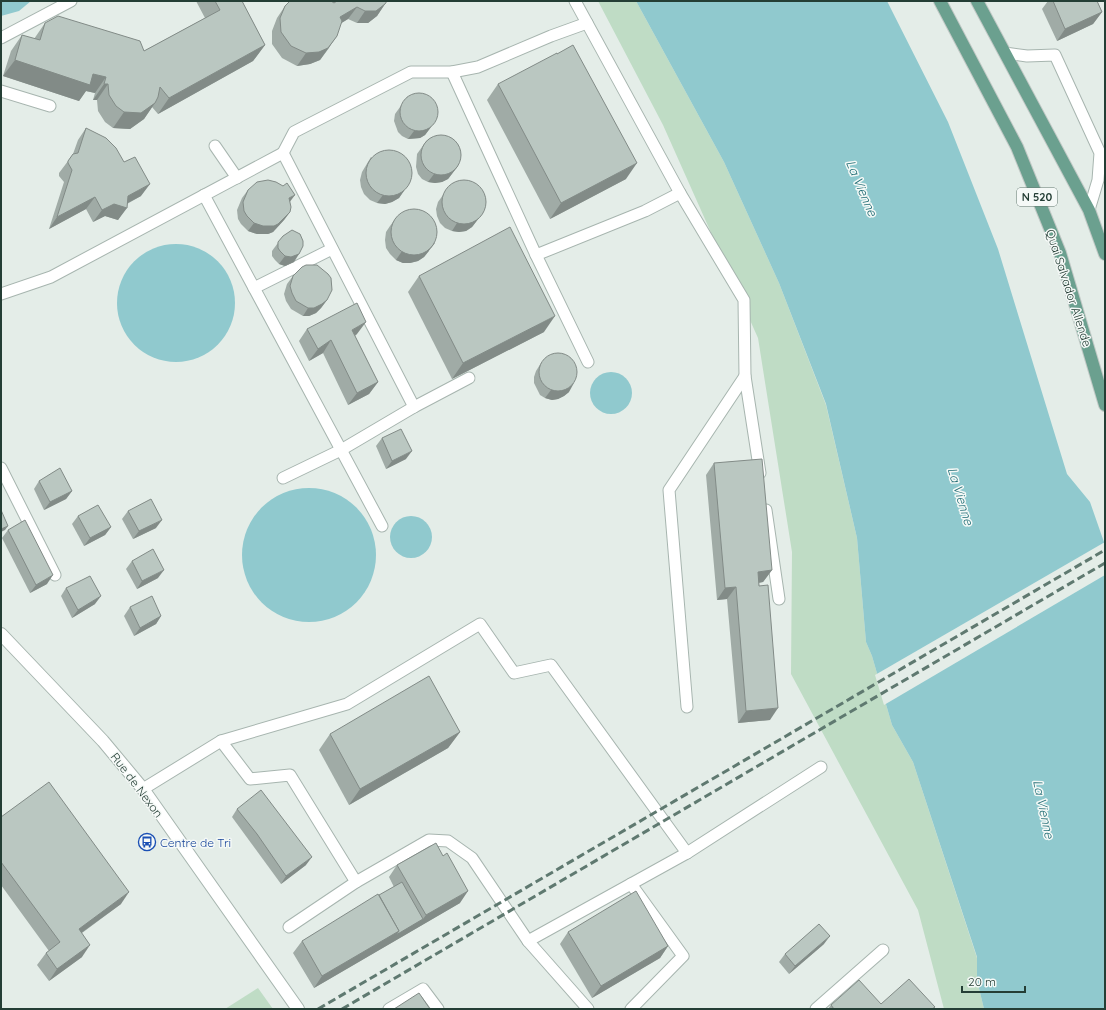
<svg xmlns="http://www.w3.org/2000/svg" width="1106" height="1010" font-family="Quicksand,sans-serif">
<rect width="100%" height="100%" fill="#e4ede8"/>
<g fill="#bfdcc5">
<path d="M598,1H636L724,162L779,283L826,405L857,538L866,642L872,656L892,725L913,762L977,958V980L984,1009H944L918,910L791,674L792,552L758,338L663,125Z"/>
<path d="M258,988L273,1009H225Z"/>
</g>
<g fill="#90c9ce">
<path d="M1,1H31L19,11L1,16Z"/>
<path d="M636,1H887L948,122L998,249L1067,474L1090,502L1105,545V1009H984L977,980V957L913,762L892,725L872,656L866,642L857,538L826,404L779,283L724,162Z"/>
<circle cx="176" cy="303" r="59"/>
<circle cx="611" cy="393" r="21"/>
<circle cx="309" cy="555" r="67"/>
<circle cx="411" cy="537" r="21"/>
</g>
<path fill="#e4ede8" d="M1105,542V575L884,705L875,675Z"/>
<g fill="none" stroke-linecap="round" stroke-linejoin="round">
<g stroke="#a7b5af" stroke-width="13">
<g id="service">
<path d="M575,1L680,193L744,300L745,376L760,473"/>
<path d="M1,38L71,1"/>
<path d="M1005,53L1027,56L1055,55L1100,153L1098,180L1089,210"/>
<path d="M452,72L536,255L588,362"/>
<path d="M1,91L50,106"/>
<path d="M215,146L237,178"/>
<path d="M283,153L414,407"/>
<path d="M204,195L382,526"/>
<path d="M536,255L645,211L680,193"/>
<path d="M254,288L332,249"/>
<path d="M1,294L51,277L283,153L294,132L411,72H452L478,67L551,36L587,23"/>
<path d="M1,468L55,575"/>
<path d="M283,478L341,450L414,407L469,378"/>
<path d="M766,510L779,599"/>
<path d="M687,707L669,490L745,376"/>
<path d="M221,741L250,779L290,775L356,882"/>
<path d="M143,789L221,741L347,704L480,624L514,673L551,665L687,853L528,941"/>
<path d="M687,853L821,767"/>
<path d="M289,927L356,882L429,840L448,841L472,858L528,941L588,1009"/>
<path d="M389,1009L423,989L438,1009"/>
<path d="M631,1009L683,956L631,884"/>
<path d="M816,1009L883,950"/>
</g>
</g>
<g stroke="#a7b5af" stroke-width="14">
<path id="tertiary" d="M1,634L103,741L143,789L298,1009"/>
</g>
<g stroke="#c2c9c6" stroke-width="14">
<g id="primary">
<path d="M940,1L1017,147L1060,253L1105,405"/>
<path d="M977,1L1089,210L1105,254"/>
</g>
</g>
<use href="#service" stroke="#fff" stroke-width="11"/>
<use href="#tertiary" stroke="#fff" stroke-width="12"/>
<use href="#primary" stroke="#6ba08f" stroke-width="12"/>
<g stroke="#5f7970" stroke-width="3" stroke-dasharray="8 4" stroke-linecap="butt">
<path d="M318,1009L1105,550"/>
<path d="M342,1009L1105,563"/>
</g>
</g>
<g fill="#a0aba6">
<path d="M196,1H242L265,45L253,61L158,114L152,107L144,119L130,129L113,128L105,122L98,111L97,100H93L95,93L86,91L79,101L3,76L11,51L22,35L34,39L45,23L144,51L205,18Z"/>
<path d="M1048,1H1097L1102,12L1093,24L1057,41L1042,9Z"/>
<path d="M334,3L385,4L377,16L368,23H357L348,19L341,23L329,48L320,60L310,64L297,66L282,58L272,44V31L277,18L285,6Z"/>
<path d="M498,84L626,179L550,219L487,100Z"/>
<path d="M408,96L431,127L425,135L420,138L408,139L402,136L398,132L394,121L395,114Z"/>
<path d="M86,128L141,196L127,204L118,220L105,216L93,222L86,209L49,229L64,182L59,176V173L68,161L73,154L78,140Z"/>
<path d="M427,140L458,166L448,179L442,182L435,183L428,182L422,179L418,174L416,167L417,154Z"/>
<path d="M371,157L404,191L399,198L392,202L385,204L377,203L370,200L364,194L361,187L360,180L362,172Z"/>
<path d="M448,188L482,214L472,227L466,231L459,232L452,231L445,228L440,223L437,216L436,209L438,202Z"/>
<path d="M248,190L290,202V212L284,220L273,232L268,234H257L248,231L241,224L238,219L237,210L242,198Z"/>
<path d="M396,218L429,251L424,257L418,261L410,263H403L396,260L390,254L386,248L385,240L386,232L390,226Z"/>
<path d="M283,236L294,262L285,266L279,264L275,260L272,256V251Z"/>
<path d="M293,276L327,300L321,308L316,313L309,316H303L291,309L286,301L284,294L287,284Z"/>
<path d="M419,276L544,332L452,379L408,292Z"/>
<path d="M307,329L357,334L355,336L378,382L369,394L348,405L323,353L309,361L299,341Z"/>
<path d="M541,363L569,392L564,396L558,399L552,400L545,398L540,395L534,383V377L536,371Z"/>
<path d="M382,438L406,459L386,469L376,446Z"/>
<path d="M714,463L772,570L763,582L759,583L770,720L738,723L727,599L717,600L706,475Z"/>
<path d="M39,481L72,491L66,499L44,510L34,489Z"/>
<path d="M128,511L156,528L133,539L122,519Z"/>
<path d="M78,516L111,527L105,535L84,546L72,524Z"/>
<path d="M8,530L47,584L30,593L2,538Z"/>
<path d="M132,561L158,578L137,589L126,569Z"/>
<path d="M66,588L95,604L72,618L61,596Z"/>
<path d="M130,607L161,616L156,624L134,636L124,616Z"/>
<path d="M460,732L448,748L349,805L319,750L330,734Z"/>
<path d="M237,809L306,865L281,884L251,843L232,817Z"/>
<path d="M1,817L121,904L82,933V957L49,981L37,965L46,953L49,951L1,885Z"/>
<path d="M397,865L460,903L314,988L293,953L302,941L394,887L389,877Z"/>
<path d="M568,932L668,946L660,958L592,998L560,944Z"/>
<path d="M824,944L789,974L779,962L785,954Z"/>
<path d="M881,1004L933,1009H828L831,1005Z"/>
</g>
<g fill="#828b87">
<path d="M385,4L377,16L368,23H357L365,11Z"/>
<path d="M357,7L348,19L332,29L340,17Z"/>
<path d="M1102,12L1093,24L1057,41L1065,29Z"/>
<path d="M337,36L320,60L310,64L297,66L306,53Z"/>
<path d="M265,45L253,61L158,114L169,98Z"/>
<path d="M15,60L93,74L106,77L95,93L86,91L79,101L3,76Z"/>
<path d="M104,84H108L97,100H93Z"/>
<path d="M155,103L144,119L130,129L113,128L124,112Z"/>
<path d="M431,127L425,135L420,138L408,139L414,131Z"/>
<path d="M637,163L626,179L550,219L561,203Z"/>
<path d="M458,166L448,179L442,182L435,183L428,182L434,174Z"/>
<path d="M409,183L399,198L392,202L385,204L377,203L383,195Z"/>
<path d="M150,184L141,196L122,206L127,208L118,220L105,216L93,222L102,210Z"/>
<path d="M295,195L289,203V198Z"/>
<path d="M95,197L86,209L49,229L57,217Z"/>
<path d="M290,212L284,220L273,232L268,234H257L248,231L254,223Z"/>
<path d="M482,214L472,227L466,231L459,232L452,231L457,223Z"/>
<path d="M435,243L424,257L418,261L410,263H403L396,260L402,251Z"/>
<path d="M299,254L294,262L285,266L279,264L285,256Z"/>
<path d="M327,300L321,308L316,313L309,316H303L308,308Z"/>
<path d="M555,316L544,332L452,379L463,363Z"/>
<path d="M366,322L357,334L343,342L352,330Z"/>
<path d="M331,340L323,353L309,361L318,349Z"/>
<path d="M378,382L369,394L348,405L357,393Z"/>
<path d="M574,383L569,392L564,396L558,399L552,400L545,398L551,390Z"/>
<path d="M412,451L406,459L386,469L392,461Z"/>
<path d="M72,491L66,499L44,510L50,502Z"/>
<path d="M162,520L156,528L133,539L139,531Z"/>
<path d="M8,526L5,530L1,532V529Z"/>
<path d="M111,527L105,535L84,546L90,538Z"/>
<path d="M164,570L158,578L137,589L142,581Z"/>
<path d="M772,570L763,582L749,584L758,572Z"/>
<path d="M53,575L47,584L30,593L36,585Z"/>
<path d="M736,587L727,599L717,600L725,588Z"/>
<path d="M101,596L95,604L72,618L78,610Z"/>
<path d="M161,616L156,624L134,636L140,628Z"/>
<path d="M778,708L770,720L738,723L746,711Z"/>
<path d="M460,732L448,748L349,805L360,789Z"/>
<path d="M312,857L306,865L281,884L286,876Z"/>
<path d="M468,891L460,903L314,988L322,976L399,931L423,919L426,915Z"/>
<path d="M129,892L121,904L70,941L79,929Z"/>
<path d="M830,936L824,944L789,974L795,966Z"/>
<path d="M90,945L82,957L49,981L57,969Z"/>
<path d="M668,946L660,958L592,998L601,986Z"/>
</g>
<g fill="#bac7c1" stroke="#828b87">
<path d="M215,1H242L265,45L169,98L160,87L158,97L155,103L141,113L124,112L116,106L109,95L108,84H104L106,77L93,74L90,85L15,60L22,35L40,40L45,23L58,16L140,41L144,51L220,10Z"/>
<path d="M290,1H331L334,3L337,1H387L385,4L376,11H365L357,7L340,17L342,21L337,36L328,48L319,52L306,53L291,46L281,32L280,18L285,6Z"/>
<path d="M1053,1H1097L1102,12L1065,29Z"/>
<path d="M573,45L637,163L561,203L498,84L557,53V54Z"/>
<circle cx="419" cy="112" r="19"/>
<path d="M86,128L106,138L116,148L124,162L135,157L150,184L128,196L127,208L114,204L102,210L95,197L57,217L72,170L68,163V161L73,154L78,153Z"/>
<circle cx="441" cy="155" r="20"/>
<circle cx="389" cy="173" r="23"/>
<path d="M268,180L276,182L283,186L287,183L295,195L289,198L291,207L290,212L278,224L274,226H263L254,223L247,216L244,211L243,202L248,190L257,182Z"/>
<circle cx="464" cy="202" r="22"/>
<circle cx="414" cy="232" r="23"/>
<path d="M510,227L555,316L463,363L419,276Z"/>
<path d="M292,230L300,234L303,241V246L299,254L291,257L285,256L280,251L278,248V242L283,236Z"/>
<path d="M306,265H317L328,274L331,278L332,290L327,300L322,304L314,308H308L296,301L292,293L290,286L293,276L302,267Z"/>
<path d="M357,303L366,322L352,330L378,382L357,393L331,340L318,349L307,329Z"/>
<circle cx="558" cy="372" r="19"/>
<path d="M401,429L412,451L392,461L382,438Z"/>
<path d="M762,459L772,570L758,572L759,586L768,585L778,708L746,711L736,587L725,588L714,463Z"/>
<path d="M60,468L72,491L50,502L39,481Z"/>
<path d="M151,499L162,520L139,531L128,511Z"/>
<path d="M98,505L111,527L90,538L78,516Z"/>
<path d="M1,510L8,526L1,529Z"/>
<path d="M25,520L53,575L36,585L8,530Z"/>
<path d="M153,549L164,570L142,581L132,561Z"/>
<path d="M90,576L101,596L78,610L66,588Z"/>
<path d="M152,596L161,616L140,628L130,607Z"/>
<path d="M429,676L460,732L360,789L330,734Z"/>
<path d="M49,782L129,892L79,929L90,945L57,969L46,953L60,942L1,862V817Z"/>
<path d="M261,790L312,857L286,876L257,834L237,809Z"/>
<path d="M436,843L443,856L447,853L468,891L426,915L397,865Z"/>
<path d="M402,882L423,919L396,935L399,931L379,895Z"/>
<path d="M636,891L668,946L601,986L568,932Z"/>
<path d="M378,894L399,931L322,976L302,941Z"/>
<path d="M819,924L830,936L795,966L785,954Z"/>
<path d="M909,979L935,1007L932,1009H834L831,1005L859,980L881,1004Z"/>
<path d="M419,993L430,1009H394Z"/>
</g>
<defs>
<g id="bus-ring" transform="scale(0.9)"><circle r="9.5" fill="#f5f9f7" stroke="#1a4fb4" stroke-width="1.5"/><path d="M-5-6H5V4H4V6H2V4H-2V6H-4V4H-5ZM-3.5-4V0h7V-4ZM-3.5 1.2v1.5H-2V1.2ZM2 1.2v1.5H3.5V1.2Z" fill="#1a4fb4"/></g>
</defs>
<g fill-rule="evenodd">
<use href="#bus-ring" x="147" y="842"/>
</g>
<g text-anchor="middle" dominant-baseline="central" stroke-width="3" stroke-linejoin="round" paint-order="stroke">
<rect fill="#f5f9f7" stroke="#63766f" stroke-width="1" x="1017" y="188" width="40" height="18" rx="3"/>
<g font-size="11" font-weight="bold" fill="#243e35">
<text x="1037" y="197">N 520</text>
</g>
<g font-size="12" fill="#243e35" stroke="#f5f9f7">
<text transform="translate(1069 288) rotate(72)">Quai Salvador Allende</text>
<text transform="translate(137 785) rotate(53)">Rue de Nexon</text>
</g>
<g font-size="12" fill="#164399" stroke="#f5f9f7" text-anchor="start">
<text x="160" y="842">Centre de Tri</text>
</g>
<g font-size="13" font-style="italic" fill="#226e76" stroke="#f5f9f7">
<text transform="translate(862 188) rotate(67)">La Vienne</text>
<text transform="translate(961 496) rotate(73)">La Vienne</text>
<text transform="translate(1044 809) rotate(78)">La Vienne</text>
</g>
</g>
<rect width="1106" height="1010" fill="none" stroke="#243e35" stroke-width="4"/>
<path d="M962 986v6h63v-6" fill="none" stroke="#243e35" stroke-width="2"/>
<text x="968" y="986" font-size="12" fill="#243e35" stroke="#f5f9f7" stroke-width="3" paint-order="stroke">20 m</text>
</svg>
